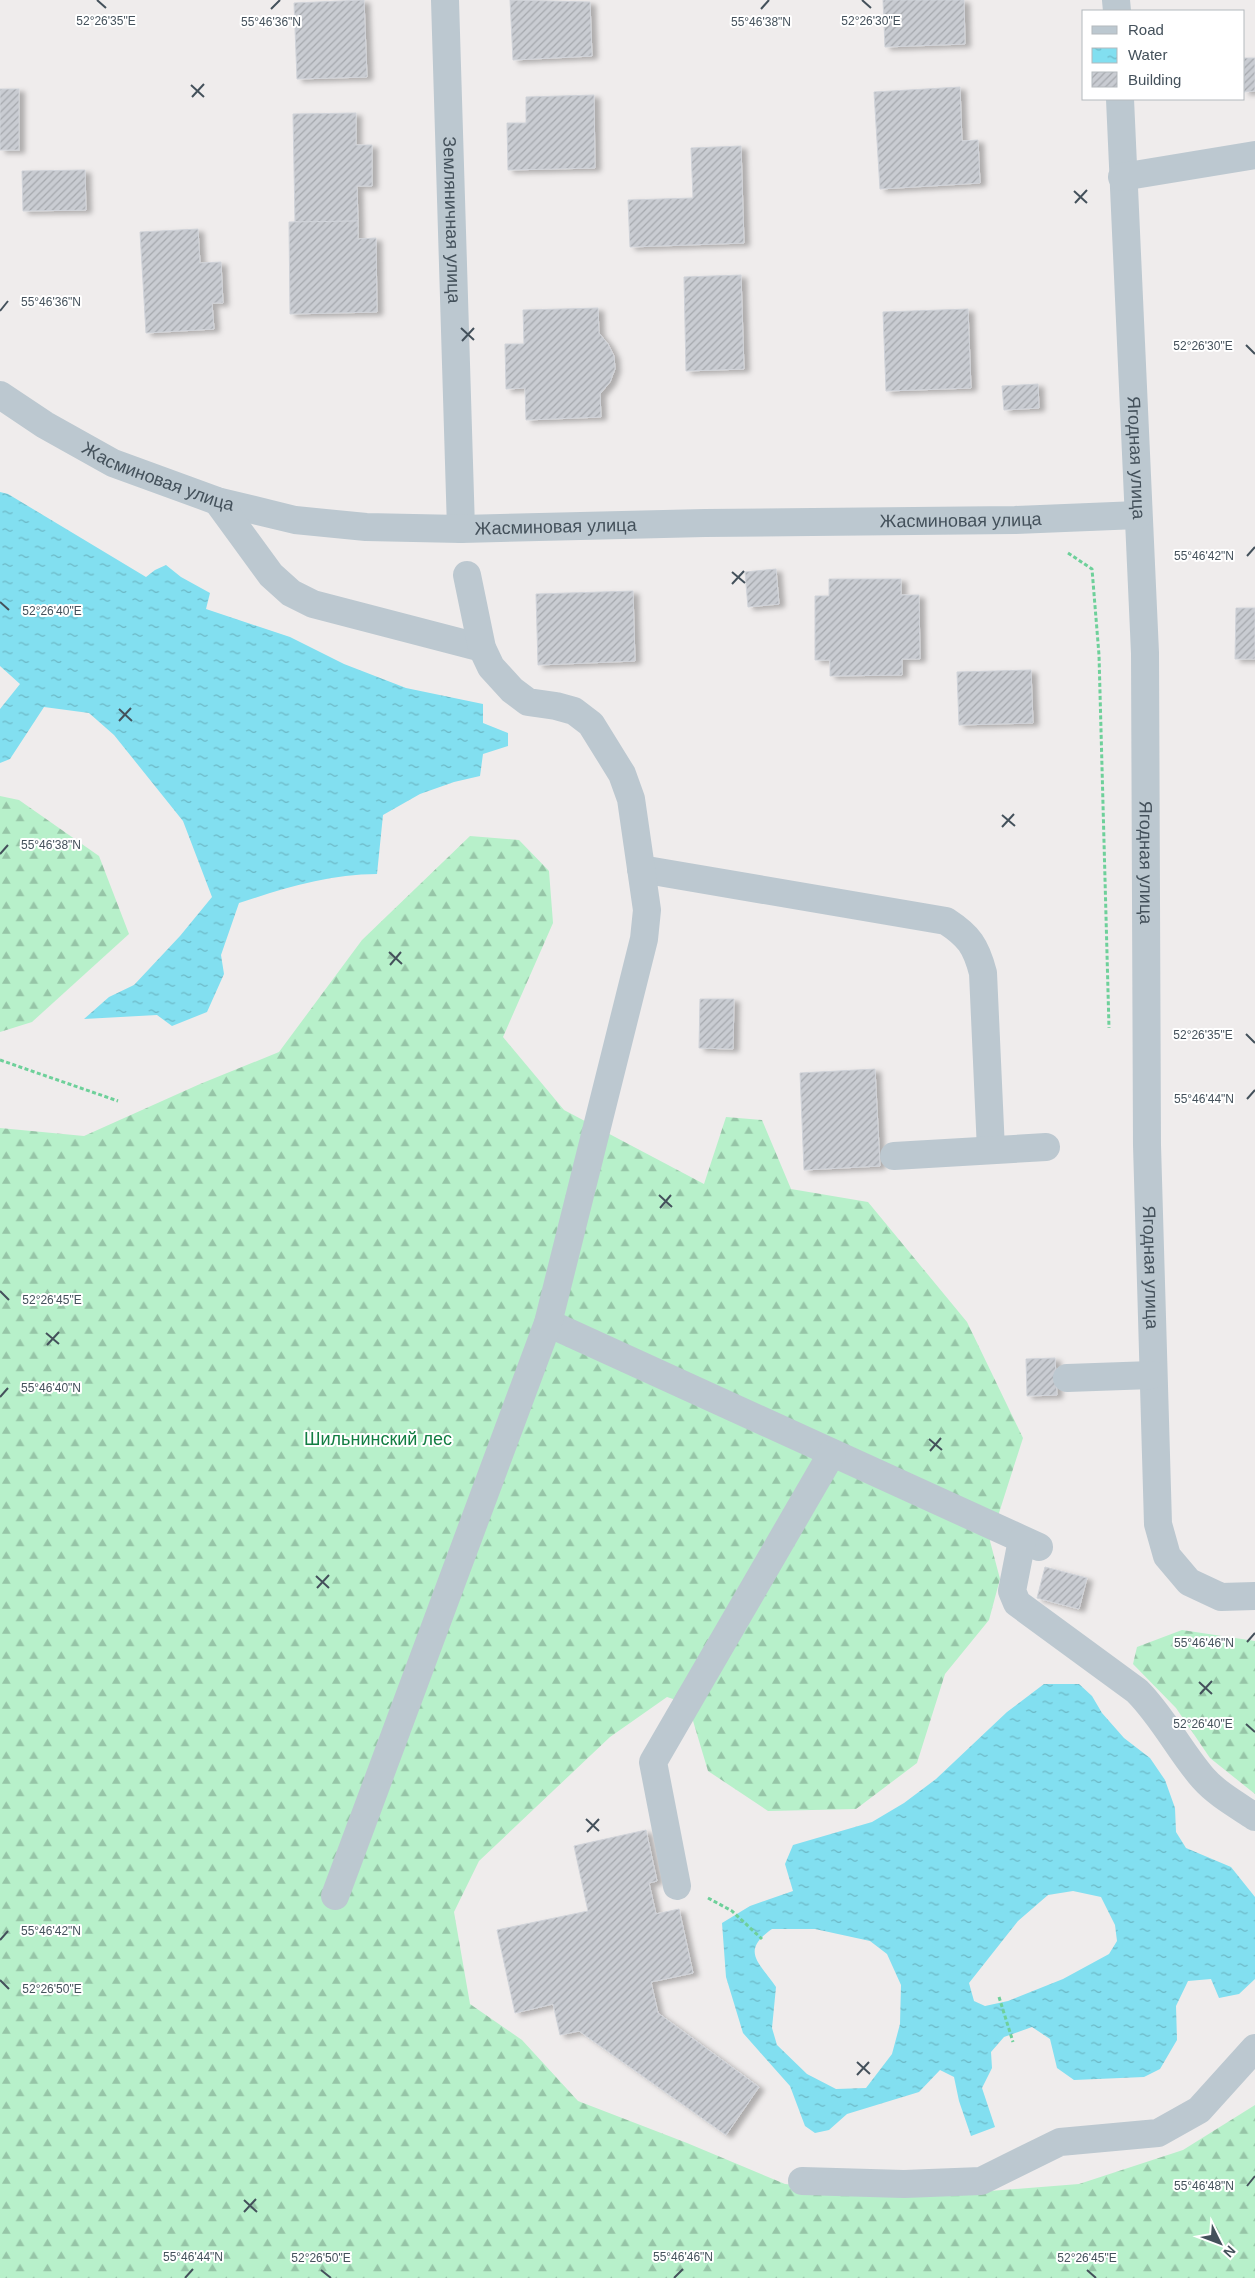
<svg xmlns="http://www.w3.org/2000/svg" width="1255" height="2278" font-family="Arial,sans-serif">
<defs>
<pattern id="forest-firs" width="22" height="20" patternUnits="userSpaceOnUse" patternTransform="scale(1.25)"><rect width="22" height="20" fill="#b7f0ca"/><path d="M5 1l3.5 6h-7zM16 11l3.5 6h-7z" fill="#96c5a7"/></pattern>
<pattern id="water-ripples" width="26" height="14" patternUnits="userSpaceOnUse" patternTransform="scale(1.25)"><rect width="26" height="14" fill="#82dff0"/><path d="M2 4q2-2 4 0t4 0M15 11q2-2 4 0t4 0" fill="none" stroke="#6cb7c5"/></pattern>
<pattern id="building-hatch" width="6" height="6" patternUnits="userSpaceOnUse" patternTransform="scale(1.25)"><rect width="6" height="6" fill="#c9ccd2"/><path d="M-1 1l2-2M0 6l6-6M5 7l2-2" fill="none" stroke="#a5a8ad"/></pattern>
<filter id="shadow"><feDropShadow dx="5.5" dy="3" stdDeviation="2.5" flood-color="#0004"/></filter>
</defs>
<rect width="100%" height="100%" fill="#efecec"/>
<g fill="url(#forest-firs)">
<path d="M0,796L19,800L99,856L129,934L32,1022L0,1032Z"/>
<path d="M470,836L519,840L549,871L553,923L503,1037L564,1110L704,1184L726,1117L762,1120L791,1189L868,1202L967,1322L1023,1438L990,1541L1000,1579L989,1620L945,1674L917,1763L856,1809L768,1811L708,1771L688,1704L667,1697L610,1737L479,1861L454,1912L470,2004L522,2040L578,2101L687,2143L785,2184L916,2197L1079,2184L1183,2150L1255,2105V2278H0V1128L84,1136L200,1084L279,1052L362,940Z"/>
<path d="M1182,1630L1255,1641V1794L1210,1758L1176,1708L1133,1664L1137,1647Z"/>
</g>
<g fill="url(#water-ripples)" fill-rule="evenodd">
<path d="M0,492L8,494L146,577L155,570L166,565L181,577L210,593L206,609L290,637L344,664L406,688L483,704V723L508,733V746L483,754L480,776L454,782L420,794L383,815L377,874C329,874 285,888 239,903L221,955L224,974L207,1012L172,1026L157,1015L84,1019L109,997L134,985L180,936L212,897L183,821L114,735L89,713L44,707L10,759L0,763V709L20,684L0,666Z"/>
<path d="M1044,1684H1079L1092,1696L1102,1713L1124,1738L1150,1758L1165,1780L1175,1808L1176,1832L1186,1848L1231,1867L1255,1897V1979L1239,1994L1219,1998L1211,1979L1188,1981L1176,2006L1177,2040L1160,2069L1144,2077L1074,2080L1057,2068L1050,2039L1032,2027L1004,2037L991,2052L992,2068L982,2088L995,2127L971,2136L959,2101L954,2077L940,2070L919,2092L847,2114L829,2130L815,2133L805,2126L790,2086L743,2033L726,1977L722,1923L750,1906L793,1891L785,1864L793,1845L872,1822L904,1803L936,1779L1007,1712ZM1073,1891L1101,1897L1115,1925L1117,1941L1109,1954L1063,1979L1008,2001L985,2006L974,2001L969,1983L1018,1921L1048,1895ZM772,1929H815L870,1941L887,1954L901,1985L900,2024L892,2054L866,2088L836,2089L807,2074L777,2045L772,2028L776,1987C759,1962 740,1951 772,1929Z"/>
</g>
<g fill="url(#building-hatch)" stroke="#d0d3d9" filter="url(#shadow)">
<path d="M364,0L367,77L297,79L294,3Z"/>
<path d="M510,0L590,2L592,56L513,60Z"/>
<path d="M883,0H964L965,44L885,47Z"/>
<path d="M1244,58H1255V91L1244,92Z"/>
<path d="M960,87L962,141L978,140L980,183L880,189L874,92Z"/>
<rect x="0" y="89" width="19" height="61"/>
<path d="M594,95L595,168L508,170L507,123H526V97Z"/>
<path d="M356,113V145H372V186H357L358,221L295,222L293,114Z"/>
<path d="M741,146L744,243L630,247L628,200L693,198L691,148Z"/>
<path d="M85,170L86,210L23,211L22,171Z"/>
<path d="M358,221V239L376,238L377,312L290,314L289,222Z"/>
<path d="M198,229L200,263L221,262L223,303H212L214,329L146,333L140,232Z"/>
<path d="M741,275L744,369L686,371L684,277Z"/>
<path d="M598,308L599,333L608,344L614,356L615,369L610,382L600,394L601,417L526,420L525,388L506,389L505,344H524L523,310Z"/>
<path d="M968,309L971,388L886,391L883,312Z"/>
<path d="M1038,384L1039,408L1004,410L1002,386Z"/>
<path d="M776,569L779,604L748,607L745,572Z"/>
<path d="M829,579H901V595H919L920,659H902V675L830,676V660H815V596H829Z"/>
<path d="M633,591L635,661L538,665L536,594Z"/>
<path d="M1236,608H1255V659H1235Z"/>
<path d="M1031,670L1033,723L959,725L957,672Z"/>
<path d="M700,999H734L733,1049L699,1048Z"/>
<path d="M875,1069L880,1166L804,1170L800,1073Z"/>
<path d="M1055,1358L1057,1395L1027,1396L1026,1359Z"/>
<path d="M1045,1567L1087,1578L1079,1609L1037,1598Z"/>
<path d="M646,1830L657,1881L649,1883L656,1914L679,1909L693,1973L651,1982L658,2013L759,2087L726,2135L579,2031L560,2035L553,2004L515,2013L497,1930L588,1911L574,1846Z"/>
</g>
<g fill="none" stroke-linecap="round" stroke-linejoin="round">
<g stroke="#6ed09a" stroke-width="3" stroke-dasharray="4 2.5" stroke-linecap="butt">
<path d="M1068,553L1092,569L1099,655L1109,1028"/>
<path d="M0,1060L118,1101"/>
<path d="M708,1898L732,1911L762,1939"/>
<path d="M999,1997L1013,2042"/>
</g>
<g stroke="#bcc8d0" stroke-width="28">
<path id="s1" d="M445,0L461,529"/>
<path d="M1116,0L1117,11"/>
<path id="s2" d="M1120,99L1145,653L1147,1145L1158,1524L1167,1556L1189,1582L1221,1597L1255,1596"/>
<path d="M1122,177L1255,155"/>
<path id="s3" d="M0,395L45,425L113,463L217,501L295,520L366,527L461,529L705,523L1015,520L1138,515"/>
<path d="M217,501L271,575L291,593L313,604L482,648"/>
<path d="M641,869L946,921C969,936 976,946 983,973L991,1150"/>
<path d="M894,1156L1046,1147"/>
<path d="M548,1323L1039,1547"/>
<path d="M1067,1378L1152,1375"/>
<path d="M1022,1540L1012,1591L1017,1603L1137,1691C1163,1717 1179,1750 1203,1778C1217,1794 1237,1805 1255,1817"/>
<path d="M677,1886L653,1762L832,1453"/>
<path d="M335,1896L548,1323L644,939L647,910L631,799L622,774L591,724L574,711L556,706L528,702L512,690L491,667L482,648L467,575"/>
<path d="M802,2181L904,2184L981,2181L1060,2142L1158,2133L1199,2110L1255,2048"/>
</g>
</g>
<path fill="none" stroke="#44515b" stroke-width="2" d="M97,0L106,8M862,0L871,8M271,9L280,0M761,9L769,0M191,85L204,97M192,97L204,84M1074,191L1087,203M1075,203L1087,190M0,311L8,301M461,328L474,340M462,341L474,328M1246,345L1255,354M1247,556L1255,547M732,572L745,583M732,584L744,571M0,602L9,610M119,709L132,721M119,721L131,708M1002,815L1015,826M1002,827L1014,814M0,854L8,845M389,952L402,964M390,965L401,952M1246,1034L1255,1043M1247,1099L1255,1090M659,1195L672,1207M660,1208L671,1195M0,1291L9,1300M46,1333L59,1344M47,1345L59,1332M0,1397L8,1388M929,1439L942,1450M930,1451L941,1438M316,1576L329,1588M317,1588L329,1575M1247,1642L1255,1633M1199,1682L1212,1694M1200,1694L1212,1681M1246,1724L1255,1732M586,1819L599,1831M587,1832L599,1819M0,1940L8,1931M0,1980L9,1989M857,2062L870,2074M857,2075L869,2062M1247,2186L1255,2176M244,2200L257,2212M244,2212L256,2199M321,2270L331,2278M1087,2270L1096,2278M185,2278L193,2269M674,2278L683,2269"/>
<g text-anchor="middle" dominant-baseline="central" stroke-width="4" stroke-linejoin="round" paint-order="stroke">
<g font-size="18" fill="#44515b" stroke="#fff">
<text stroke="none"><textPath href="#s1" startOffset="220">Земляничная улица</textPath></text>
<text stroke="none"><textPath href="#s2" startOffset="359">Ягодная улица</textPath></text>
<text stroke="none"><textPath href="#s3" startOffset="179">Жасминовая улица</textPath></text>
<text stroke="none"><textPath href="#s3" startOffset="989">Жасминовая улица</textPath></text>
<text stroke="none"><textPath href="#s3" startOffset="584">Жасминовая улица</textPath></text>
<text stroke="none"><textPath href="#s2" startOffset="764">Ягодная улица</textPath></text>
<text stroke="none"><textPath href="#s2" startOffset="1169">Ягодная улица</textPath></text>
</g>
<g font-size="18" fill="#127e42" stroke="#fff">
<text x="378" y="1439">Шильнинский лес</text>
</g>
</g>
<g font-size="12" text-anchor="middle" fill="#44515b" stroke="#fff" stroke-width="4" stroke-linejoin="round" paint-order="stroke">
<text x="871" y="25">52°26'30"E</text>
<text x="106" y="25">52°26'35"E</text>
<text x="271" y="26">55°46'36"N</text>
<text x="761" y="26">55°46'38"N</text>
<text x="51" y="306">55°46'36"N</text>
<text x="1203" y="350">52°26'30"E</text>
<text x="1204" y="560">55°46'42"N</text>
<text x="52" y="615">52°26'40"E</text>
<text x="51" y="849">55°46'38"N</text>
<text x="1203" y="1039">52°26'35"E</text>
<text x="1204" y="1103">55°46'44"N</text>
<text x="52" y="1304">52°26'45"E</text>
<text x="51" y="1392">55°46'40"N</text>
<text x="1204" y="1647">55°46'46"N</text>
<text x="1203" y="1728">52°26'40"E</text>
<text x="51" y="1935">55°46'42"N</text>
<text x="52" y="1993">52°26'50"E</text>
<text x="1204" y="2190">55°46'48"N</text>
<text x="193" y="2261">55°46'44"N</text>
<text x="683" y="2261">55°46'46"N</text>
<text x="321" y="2262">52°26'50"E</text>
<text x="1087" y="2262">52°26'45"E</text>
</g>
<rect x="1082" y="10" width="162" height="90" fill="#ffffff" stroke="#b4b9bd"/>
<rect x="1092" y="26" width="25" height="8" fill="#bcc8d0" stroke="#b4b9bd"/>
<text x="1128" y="35" font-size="15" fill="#44515b">Road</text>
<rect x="1092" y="48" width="25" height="15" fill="url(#water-ripples)" stroke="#b4b9bd"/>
<text x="1128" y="60" font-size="15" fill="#44515b">Water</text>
<rect x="1092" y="72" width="25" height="15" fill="url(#building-hatch)" stroke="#b4b9bd"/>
<text x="1128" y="85" font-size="15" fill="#44515b">Building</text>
<g transform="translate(1220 2243) rotate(132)" stroke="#ffffff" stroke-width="4" paint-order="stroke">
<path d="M0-4L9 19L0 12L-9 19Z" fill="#44515b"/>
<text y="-8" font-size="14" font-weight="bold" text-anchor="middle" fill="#44515b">N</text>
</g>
</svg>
